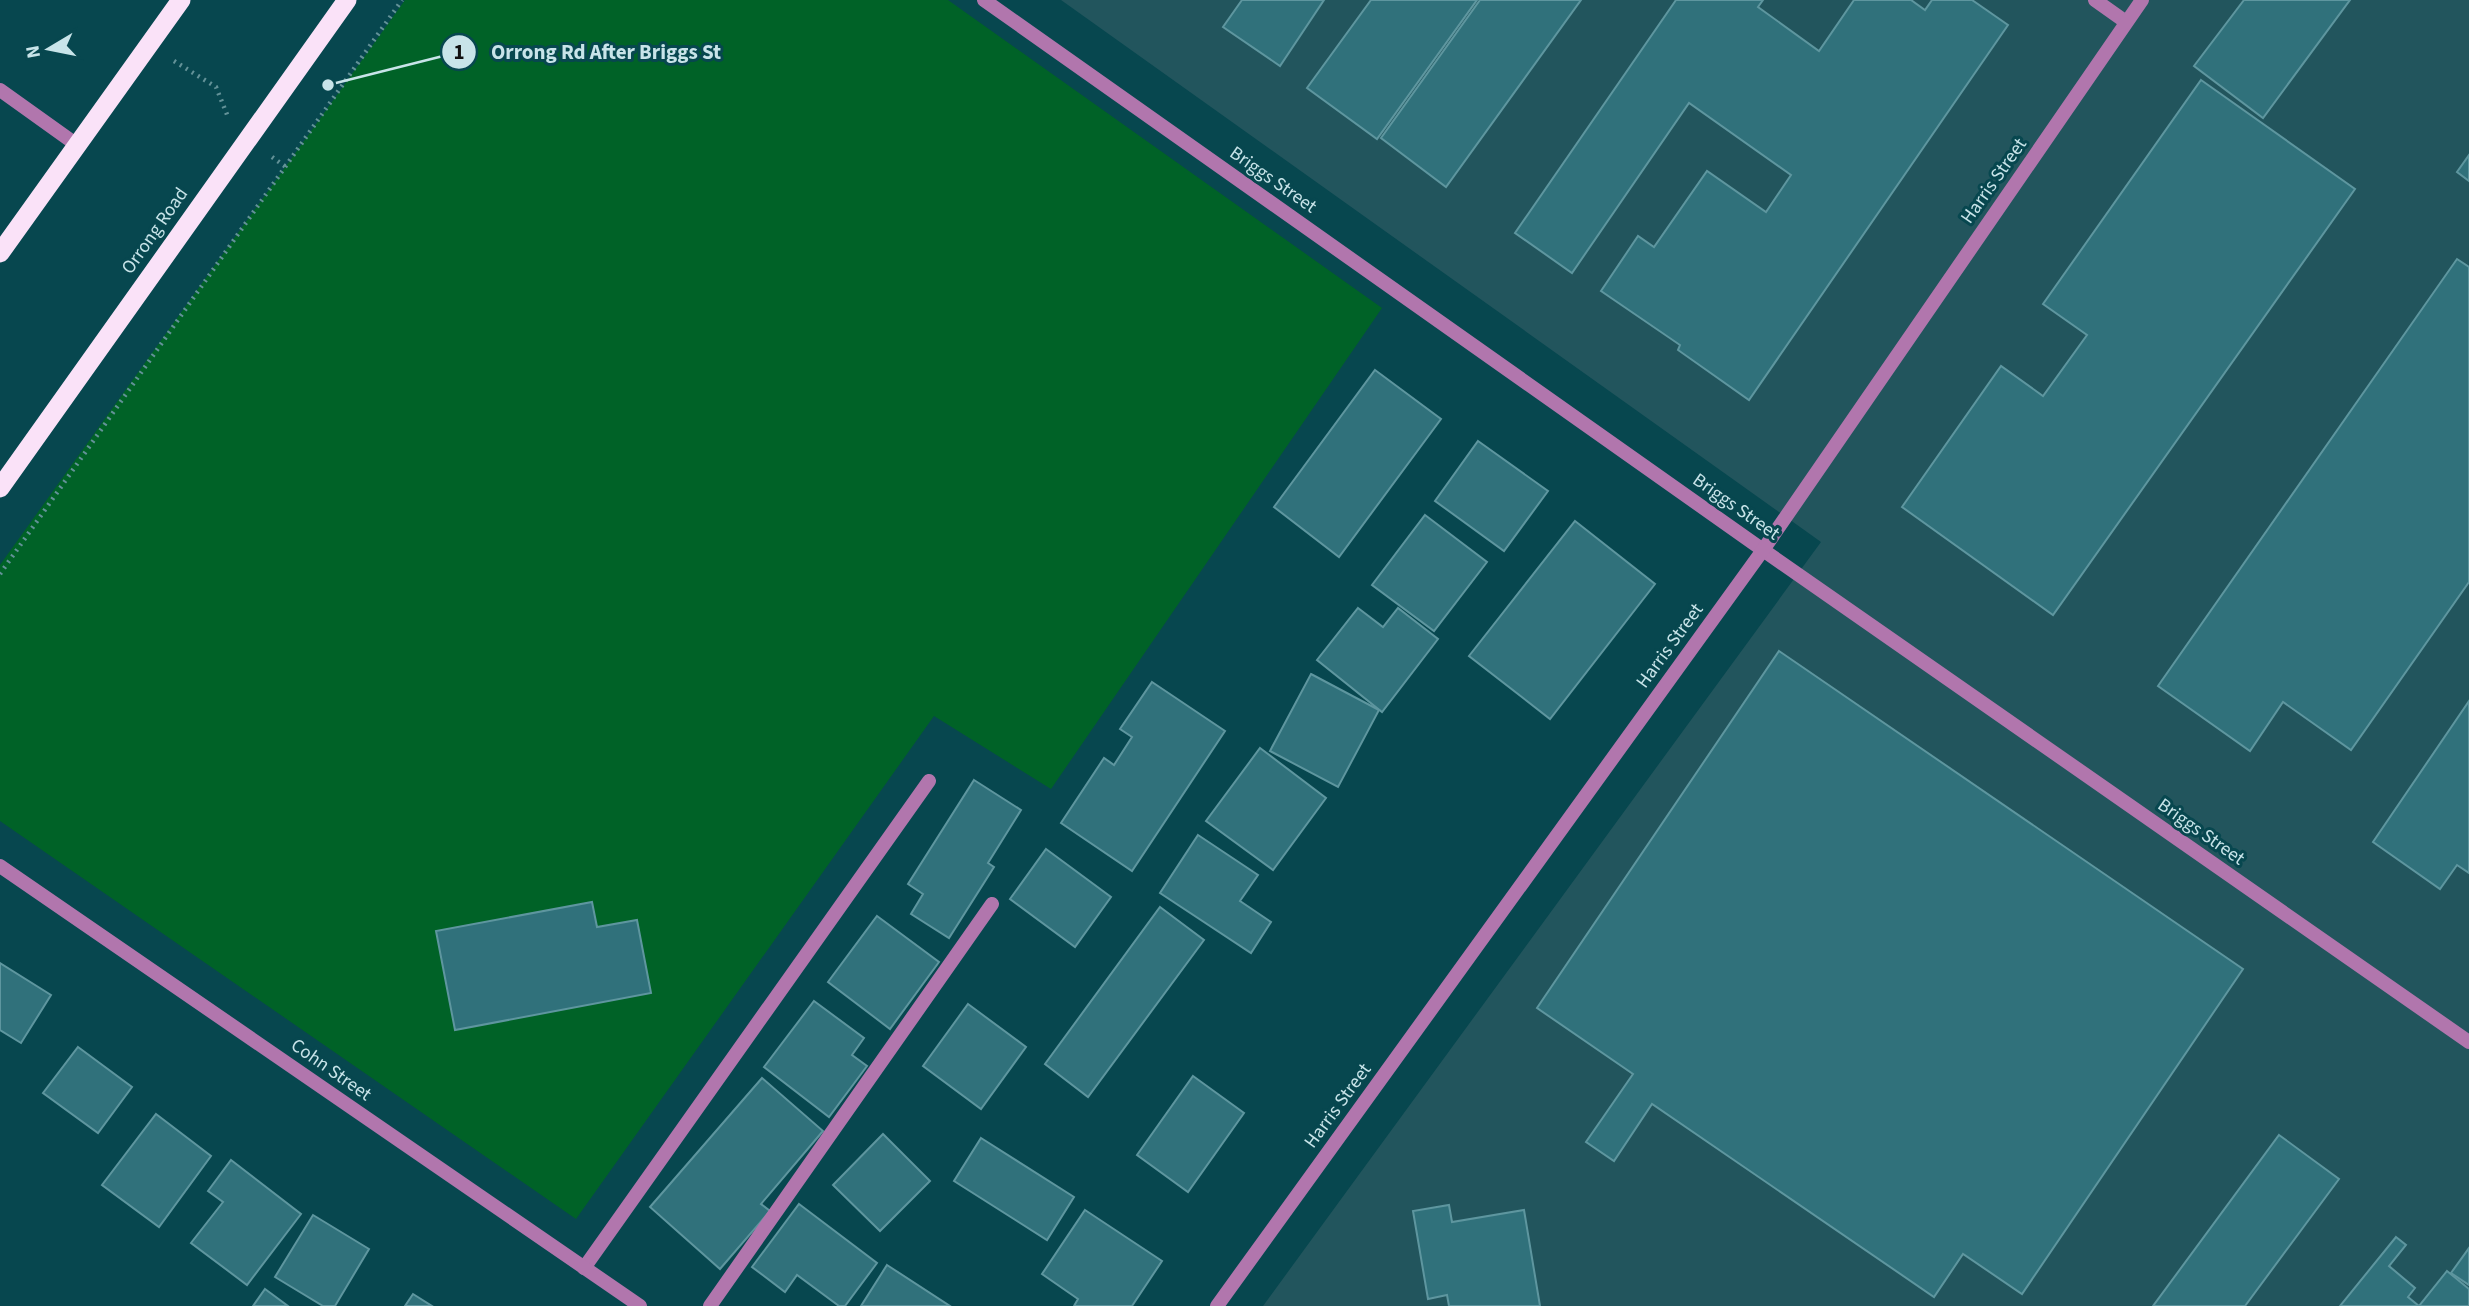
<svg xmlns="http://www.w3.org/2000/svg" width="2469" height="1306" font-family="'Source Sans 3',sans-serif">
<rect width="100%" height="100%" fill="#07474f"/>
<path fill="#22555d" d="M1061,0H2469V1306H1263L1821,542Z"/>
<path fill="#006227" d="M405,0H948L1382,308L1051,789L934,716L576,1219L0,821V565Z"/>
<g fill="#30717b" stroke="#5e969f" stroke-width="2">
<path d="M1242,0H1324L1280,66L1223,27Z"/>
<path d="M1371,0H1477L1377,139L1307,88Z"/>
<path d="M1480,0H1581L1446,187L1381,138Z"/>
<path d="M1676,0H1763L1758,7L1819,51L1854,0H1911L1925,10L1932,0H1972L2008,25L1749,400L1678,350L1680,345L1601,291L1638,236L1654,247L1707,171L1766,212L1791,175L1689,103L1572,273L1515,233Z"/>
<path d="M2244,0H2350L2263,118L2194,66Z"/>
<path d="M2201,80L2355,189L2053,615L1902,507L2001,366L2043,396L2087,335L2043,304Z"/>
<path d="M2469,155V181L2457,172Z"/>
<path d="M2457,259L2469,267V582L2351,750L2283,702L2250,751L2158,686Z"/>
<path d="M1375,370L1441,419L1339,557L1274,507Z"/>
<path d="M1478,441L1548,491L1504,551L1435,501Z"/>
<path d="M1425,515L1487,562L1434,631L1372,585Z"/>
<path d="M1575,521L1655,584L1550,719L1469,656Z"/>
<path d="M1358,608L1383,627L1398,608L1438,639L1382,712L1317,660Z"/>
<path d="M1779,651L2243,969L2022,1294L1963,1254L1934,1297L1652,1104L1614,1161L1586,1142L1633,1074L1537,1008Z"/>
<path d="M1311,674L1379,710L1338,787L1270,751Z"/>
<path d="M1152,682L1225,731L1132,871L1061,823L1104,758L1114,765L1132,737L1120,729Z"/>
<path d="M2469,701V873L2457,865L2440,889L2373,842Z"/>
<path d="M1260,748L1326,798L1273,870L1206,821Z"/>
<path d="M974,780L1021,810L988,863L994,867L949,938L911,914L923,894L908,884Z"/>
<path d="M1198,835L1258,875L1240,901L1271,922L1251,953L1160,893Z"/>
<path d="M1046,849L1111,897L1075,947L1010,899Z"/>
<path d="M592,902L597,927L637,920L651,993L455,1030L436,931Z"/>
<path d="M1160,907L1204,940L1088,1097L1045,1064Z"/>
<path d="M877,916L939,962L890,1029L828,982Z"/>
<path d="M0,963L51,995L21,1043L0,1030Z"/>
<path d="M814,1001L864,1038L852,1055L867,1066L829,1117L764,1067Z"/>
<path d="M968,1004L1026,1047L981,1109L923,1066Z"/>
<path d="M78,1047L132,1087L98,1133L43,1093Z"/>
<path d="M1193,1076L1244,1113L1188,1192L1137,1155Z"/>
<path d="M762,1078L823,1131L761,1204L770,1211L720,1269L650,1207Z"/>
<path d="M156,1114L211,1156L159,1227L102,1185Z"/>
<path d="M883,1134L930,1181L880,1231L833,1185Z"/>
<path d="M2279,1135L2339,1179L2245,1306H2153Z"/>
<path d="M981,1138L1074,1197L1047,1240L954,1181Z"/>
<path d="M231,1160L301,1214L247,1285L191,1243L223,1202L208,1191Z"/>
<path d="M799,1204L877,1263L845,1306H839L797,1275L785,1292L752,1267Z"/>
<path d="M1449,1205L1452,1222L1524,1210L1540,1306H1449L1447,1295L1428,1299L1413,1211Z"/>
<path d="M1085,1210L1162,1261L1132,1306H1074L1078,1299L1042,1274Z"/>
<path d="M313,1215L369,1249L335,1306H323L275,1277Z"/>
<path d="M2396,1237L2406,1245L2389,1266L2415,1288L2408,1297L2419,1306H2340Z"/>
<path d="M2469,1248V1285L2451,1273Z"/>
<path d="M887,1265L950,1306H861Z"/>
<path d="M2447,1271L2469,1289V1306H2419Z"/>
<path d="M265,1289L288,1306H253Z"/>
<path d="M413,1294L432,1306H405Z"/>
</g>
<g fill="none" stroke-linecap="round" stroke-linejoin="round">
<g stroke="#639298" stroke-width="4.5" stroke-dasharray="2 5" stroke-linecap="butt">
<path d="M174,61L216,87L228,117"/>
<path d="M272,157L286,167"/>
<path d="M0,574L402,0"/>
</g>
<g stroke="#b176ad" stroke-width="14">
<path d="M584,1268L929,781"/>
<path d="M710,1306L992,904"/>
</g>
<g stroke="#b176ad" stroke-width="14">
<path d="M984,0L1763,550L2469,1042"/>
<path d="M2095,0L2126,22"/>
<path d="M0,90L77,145"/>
<path d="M0,866L640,1306"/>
<path d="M1217,1306L1763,550L2142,0"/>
</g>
<g stroke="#fae2f8" stroke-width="19">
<path d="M0,253L181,0"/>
<path d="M0,488L347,0"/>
</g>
</g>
<g text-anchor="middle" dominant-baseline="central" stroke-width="6" stroke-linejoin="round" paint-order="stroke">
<g font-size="19" fill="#c8e4e9" stroke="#07474f">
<text transform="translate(1273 180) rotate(35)">Briggs Street</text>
<text transform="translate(1994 181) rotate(-55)">Harris Street</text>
<text transform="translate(155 231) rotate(-55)">Orrong Road</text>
<text transform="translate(1736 507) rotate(35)">Briggs Street</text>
<text transform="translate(1670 646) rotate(-54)">Harris Street</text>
<text transform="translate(2201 832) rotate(35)">Briggs Street</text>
<text transform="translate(331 1070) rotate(35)">Cohn Street</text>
<text transform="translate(1338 1106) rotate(-54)">Harris Street</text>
</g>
</g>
<path fill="none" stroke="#c8e4e9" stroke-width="2.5" d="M328 85L459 52"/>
<g fill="#c8e4e9" stroke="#07474f" stroke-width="2.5">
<circle cx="328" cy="85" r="7"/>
<circle cx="459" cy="52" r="18"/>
</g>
<g font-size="21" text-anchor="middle" font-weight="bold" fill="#111">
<text x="459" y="59">1</text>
</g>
<g font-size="21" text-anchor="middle" font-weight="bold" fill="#c8e4e9" stroke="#07474f" stroke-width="6" stroke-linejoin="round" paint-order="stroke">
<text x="606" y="59">Orrong Rd After Briggs St</text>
</g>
<g transform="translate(49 49) rotate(260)" stroke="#07474f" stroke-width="5" paint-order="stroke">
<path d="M0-5L12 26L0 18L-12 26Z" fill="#c8e4e9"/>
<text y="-10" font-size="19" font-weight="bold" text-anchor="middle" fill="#c8e4e9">N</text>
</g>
</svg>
